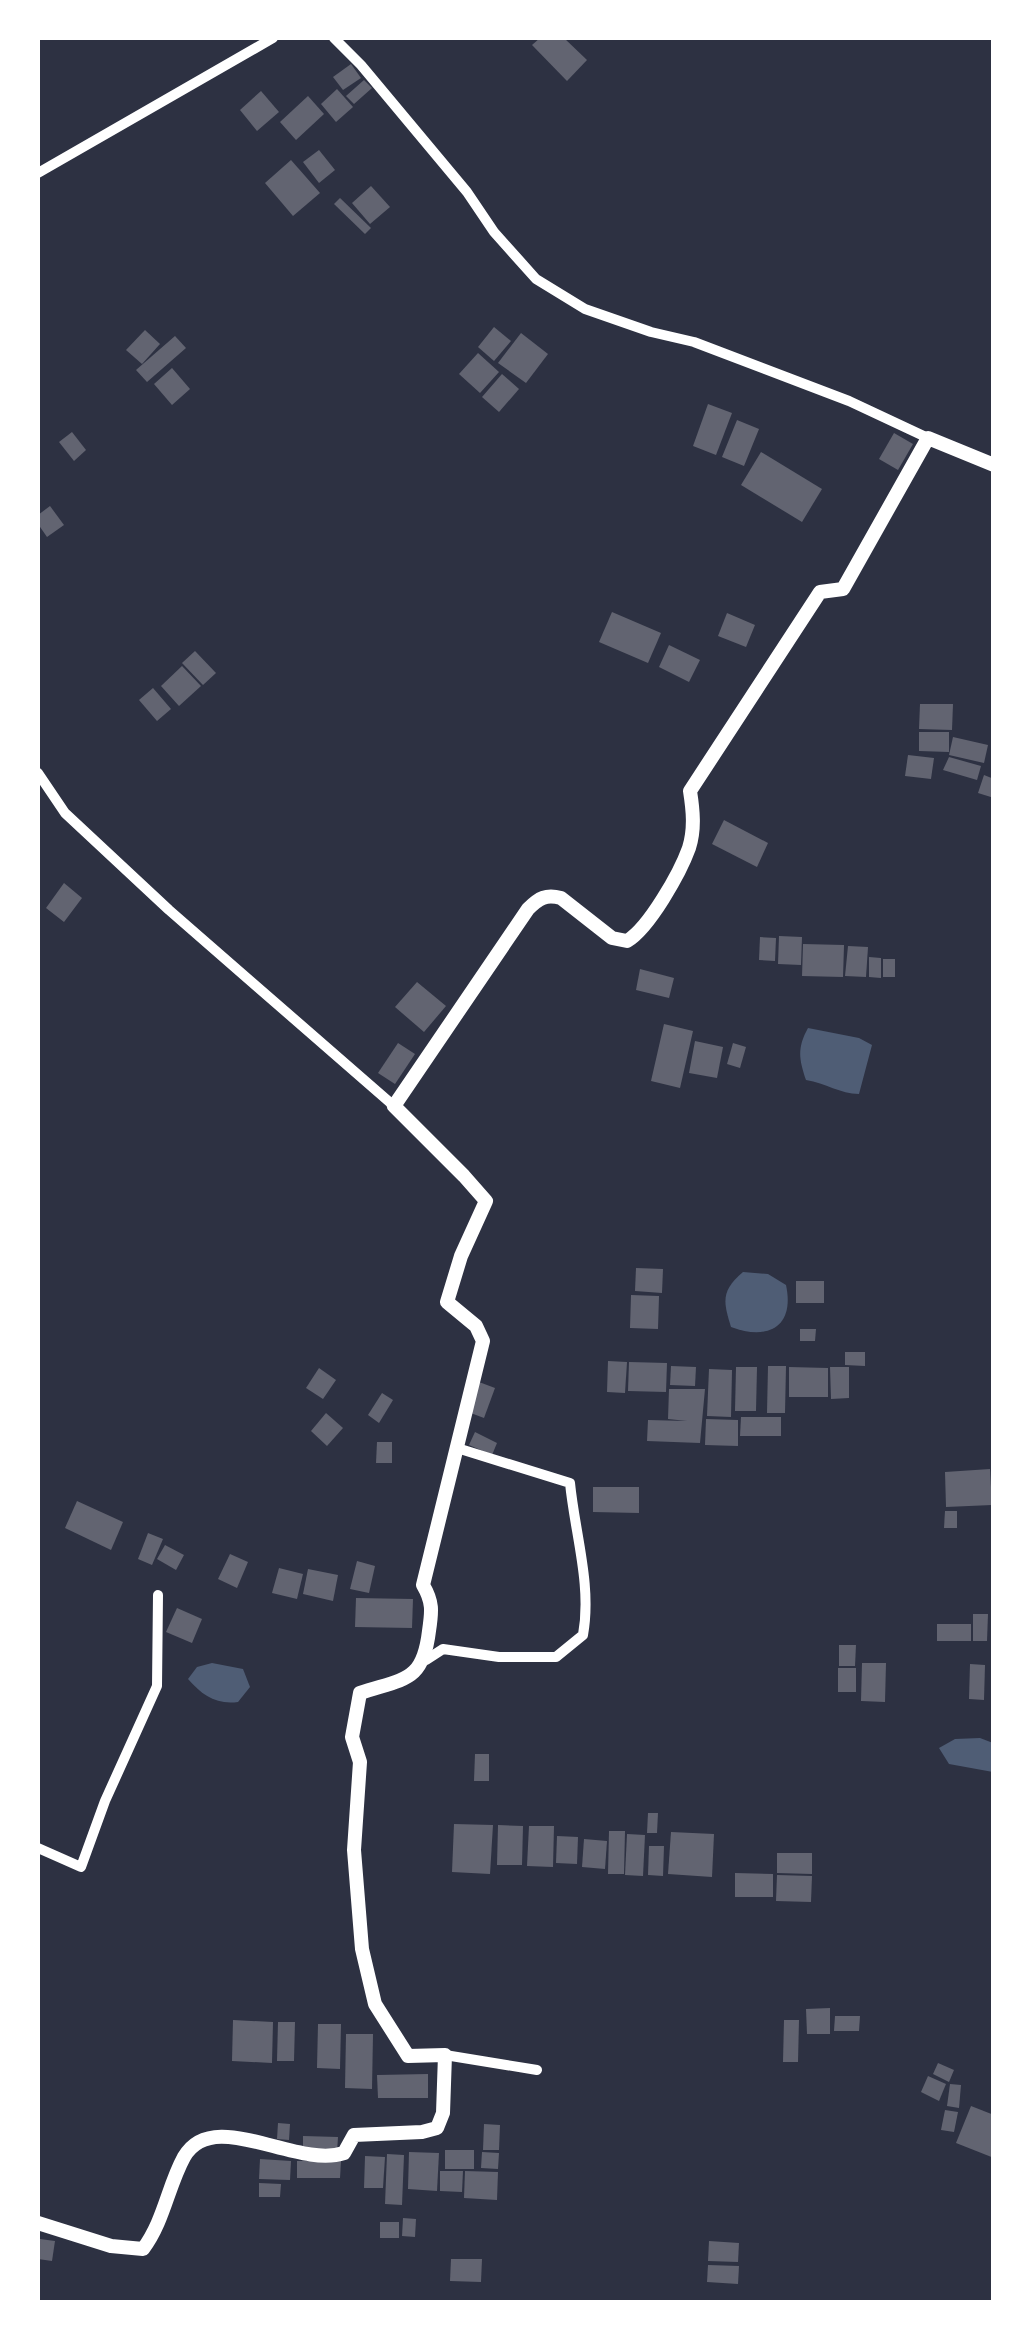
<svg xmlns="http://www.w3.org/2000/svg" width="1031" height="2340" font-family="'Playfair Display',serif">
<rect width="100%" height="100%" fill="#2d3142"/>
<g fill="#4f5d75">
<path d="M808,1028L859,1038L872,1045L859,1094C840,1094 826,1083 806,1080C799,1059 797,1048 808,1028Z"/>
<path d="M743,1272L768,1274L786,1285C795,1327 768,1341 731,1327C723,1301 721,1291 743,1272Z"/>
<path d="M212,1663L243,1669L250,1687L238,1702C216,1705 202,1695 188,1679L197,1667Z"/>
<path d="M980,1738L993,1743V1772L949,1764L939,1748L955,1739Z"/>
</g>
<g fill="#626471">
<path d="M540,38H564L587,60L567,81L532,45Z"/>
<path d="M351,64L361,78L343,90L333,77Z"/>
<path d="M364,80L372,88L354,104L346,96Z"/>
<path d="M337,89L353,107L336,122L321,104Z"/>
<path d="M261,91L279,112L257,131L240,110Z"/>
<path d="M308,96L324,114L296,140L280,122Z"/>
<path d="M319,150L335,170L319,183L303,162Z"/>
<path d="M291,160L320,193L293,216L265,183Z"/>
<path d="M371,186L390,207L370,224L352,203Z"/>
<path d="M340,198L371,228L365,234L334,204Z"/>
<path d="M494,327L511,341L494,361L478,347Z"/>
<path d="M145,330L160,344L142,364L126,350Z"/>
<path d="M521,333L548,354L526,383L498,363Z"/>
<path d="M175,336L186,348L147,382L136,370Z"/>
<path d="M478,353L499,372L480,393L459,374Z"/>
<path d="M172,368L190,389L172,405L154,384Z"/>
<path d="M502,374L519,389L499,412L482,397Z"/>
<path d="M708,404L732,413L716,455L693,446Z"/>
<path d="M737,420L759,429L744,466L722,457Z"/>
<path d="M72,432L86,450L74,461L59,442Z"/>
<path d="M894,433L913,444L898,470L879,459Z"/>
<path d="M761,452L822,489L802,522L741,485Z"/>
<path d="M50,506L64,525L47,537L38,524V515Z"/>
<path d="M612,612L661,633L648,663L599,642Z"/>
<path d="M727,613L755,625L746,647L718,636Z"/>
<path d="M669,645L700,660L689,682L659,667Z"/>
<path d="M195,651L216,673L203,685L182,663Z"/>
<path d="M182,666L201,686L179,706L161,686Z"/>
<path d="M153,688L171,709L157,721L139,700Z"/>
<path d="M920,704H953L952,730L919,729Z"/>
<path d="M919,732H949V752L919,751Z"/>
<path d="M953,737L988,745L984,763L949,755Z"/>
<path d="M908,755L934,758L931,779L905,776Z"/>
<path d="M949,757L981,766L977,780L943,770Z"/>
<path d="M984,775L994,779V798L978,793Z"/>
<path d="M724,820L768,843L757,867L712,844Z"/>
<path d="M64,883L82,898L64,922L46,908Z"/>
<path d="M779,936L802,937L801,965L778,964Z"/>
<path d="M760,937L776,938L775,961L759,960Z"/>
<path d="M803,944L844,945L843,977L802,976Z"/>
<path d="M848,946L868,947L866,977L845,976Z"/>
<path d="M869,957L881,958V978L869,977Z"/>
<rect x="883" y="959" width="12" height="18"/>
<path d="M640,969L674,978L669,998L636,990Z"/>
<path d="M417,982L446,1006L424,1032L395,1007Z"/>
<path d="M664,1024L693,1031L680,1088L651,1081Z"/>
<path d="M695,1041L723,1047L717,1078L689,1073Z"/>
<path d="M398,1043L415,1054L395,1084L378,1073Z"/>
<path d="M733,1043L746,1047L740,1068L727,1064Z"/>
<path d="M636,1268L663,1269L662,1293L635,1291Z"/>
<rect x="796" y="1281" width="28" height="22"/>
<path d="M631,1295L659,1296L658,1329L630,1328Z"/>
<path d="M800,1329H816L815,1341H800Z"/>
<path d="M845,1352H865V1366L845,1365Z"/>
<path d="M608,1361L627,1362L625,1393L607,1392Z"/>
<path d="M629,1362L667,1363L666,1392L628,1391Z"/>
<path d="M671,1366L696,1367L695,1386L670,1385Z"/>
<path d="M768,1366H786L785,1413H767Z"/>
<path d="M736,1367H757L756,1411H735Z"/>
<path d="M789,1367L828,1368V1397H789Z"/>
<path d="M830,1367H849V1398L831,1399Z"/>
<path d="M319,1368L336,1380L323,1399L306,1388Z"/>
<path d="M709,1369L732,1370L731,1417L707,1416Z"/>
<path d="M479,1382L495,1388L484,1418L468,1412Z"/>
<path d="M669,1389H705L700,1443L647,1441L648,1420L687,1421L668,1419Z"/>
<path d="M382,1393L393,1400L379,1423L368,1415Z"/>
<path d="M326,1413L343,1428L327,1446L311,1431Z"/>
<path d="M741,1417H781V1436H740Z"/>
<path d="M706,1419L738,1420V1446L705,1445Z"/>
<path d="M475,1432L497,1443L492,1455L469,1445Z"/>
<path d="M377,1442H392V1463H376Z"/>
<path d="M990,1469L992,1505L946,1507L945,1472Z"/>
<path d="M593,1487H639V1513L593,1512Z"/>
<path d="M77,1501L123,1522L111,1550L65,1528Z"/>
<path d="M945,1511H957V1528H944Z"/>
<path d="M148,1533L163,1539L152,1565L138,1559Z"/>
<path d="M165,1545L184,1555L176,1570L157,1559Z"/>
<path d="M230,1554L248,1562L237,1588L218,1579Z"/>
<path d="M357,1561L375,1566L369,1593L350,1589Z"/>
<path d="M279,1568L303,1574L297,1599L272,1593Z"/>
<path d="M308,1569L338,1575L333,1601L303,1594Z"/>
<path d="M356,1598L413,1599L412,1628L355,1627Z"/>
<path d="M177,1608L202,1619L192,1643L166,1632Z"/>
<path d="M973,1614H988L987,1641H973Z"/>
<rect x="937" y="1624" width="34" height="17"/>
<path d="M839,1645H856L855,1666H839Z"/>
<path d="M862,1663H886L885,1702L861,1701Z"/>
<path d="M970,1664L985,1665L984,1700L969,1699Z"/>
<rect x="838" y="1668" width="18" height="24"/>
<path d="M475,1754H489V1781H474Z"/>
<path d="M648,1813H658L657,1833H647Z"/>
<path d="M454,1824L493,1825L490,1874L452,1872Z"/>
<path d="M498,1825L523,1826L522,1865H497Z"/>
<path d="M529,1826H554L553,1867L527,1866Z"/>
<path d="M609,1831H625L624,1874H608Z"/>
<path d="M671,1832L714,1834L712,1877L668,1874Z"/>
<path d="M627,1834L645,1835L643,1876L625,1875Z"/>
<path d="M557,1836L578,1837L577,1864L556,1863Z"/>
<path d="M584,1839L607,1841L605,1869L582,1867Z"/>
<path d="M649,1846H664L663,1876L648,1875Z"/>
<path d="M777,1853H812V1874L777,1873Z"/>
<path d="M735,1873L773,1874V1897H735Z"/>
<path d="M777,1875L812,1876L811,1902L776,1901Z"/>
<path d="M830,2008V2034H807L806,2009Z"/>
<path d="M835,2016H860L859,2031H834Z"/>
<path d="M233,2020L273,2022L272,2063L232,2061Z"/>
<path d="M784,2020H799L798,2062H783Z"/>
<path d="M278,2022H295L294,2061H277Z"/>
<path d="M318,2024H341L340,2069L317,2068Z"/>
<path d="M346,2034H373L372,2089L345,2088Z"/>
<path d="M938,2063L954,2070L949,2082L933,2074Z"/>
<path d="M428,2074V2098H378L377,2075Z"/>
<path d="M928,2076L946,2084L939,2101L921,2092Z"/>
<path d="M950,2084L961,2085L959,2108L947,2106Z"/>
<path d="M971,2106L994,2115V2158L956,2143Z"/>
<path d="M945,2110L958,2112L954,2132L941,2130Z"/>
<path d="M278,2123L290,2124L289,2140L277,2139Z"/>
<path d="M484,2124L500,2125L499,2150H483Z"/>
<path d="M303,2136L338,2137L337,2152L303,2151Z"/>
<rect x="445" y="2150" width="29" height="19"/>
<path d="M409,2152L439,2153L437,2191L408,2189Z"/>
<path d="M482,2152L499,2153L498,2169L481,2168Z"/>
<path d="M387,2154L404,2155L402,2205L385,2204Z"/>
<path d="M365,2156L385,2157L383,2188H364Z"/>
<path d="M260,2159L291,2161L290,2180L259,2179Z"/>
<path d="M297,2161H341L340,2178H297Z"/>
<path d="M440,2171H463L462,2192L440,2191Z"/>
<path d="M465,2171L498,2172L497,2200L464,2198Z"/>
<path d="M259,2183L281,2184L280,2197H259Z"/>
<path d="M403,2218L416,2219L415,2237L402,2236Z"/>
<rect x="380" y="2222" width="19" height="16"/>
<path d="M40,2239L55,2241L52,2261L38,2259Z"/>
<path d="M709,2241L739,2243L738,2262L708,2261Z"/>
<path d="M451,2259H482L481,2282L450,2281Z"/>
<path d="M708,2265L739,2266L738,2284L707,2282Z"/>
</g>
<g fill="none" stroke-linecap="round" stroke-linejoin="round">
<g stroke="#fff" stroke-width="10">
<path d="M334,38L361,65L467,192L494,232L536,279L585,309L651,332L694,342L849,401L928,438"/>
<path d="M38,173L273,38"/>
<path d="M38,773L65,813L169,910L394,1106"/>
<path d="M426,1660L443,1649L499,1657H556L583,1635C592,1585 575,1534 570,1483L457,1448"/>
<path d="M38,1848L81,1867L105,1801L157,1686L158,1595"/>
<path d="M445,2055L537,2070"/>
</g>
<path stroke="#fff" stroke-width="14" d="M38,2223L111,2246L143,2249C164,2221 168,2186 184,2157C213,2106 296,2169 344,2153L354,2135L422,2132L437,2128L443,2113L445,2055L408,2056L375,2004L362,1949L354,1850L360,1762L352,1737L360,1693C405,1678 423,1682 429,1631C432,1611 433,1602 423,1585L483,1341L476,1326L447,1302L461,1256L486,1201L464,1176L394,1106L528,909C539,898 546,894 561,898L612,938L627,941C649,928 680,873 689,848C695,829 693,810 690,791L820,592L843,589L928,438L994,465"/>
</g>
<rect width="1031" height="2340" fill="none" stroke="#ffffff" stroke-width="80"/>
</svg>
